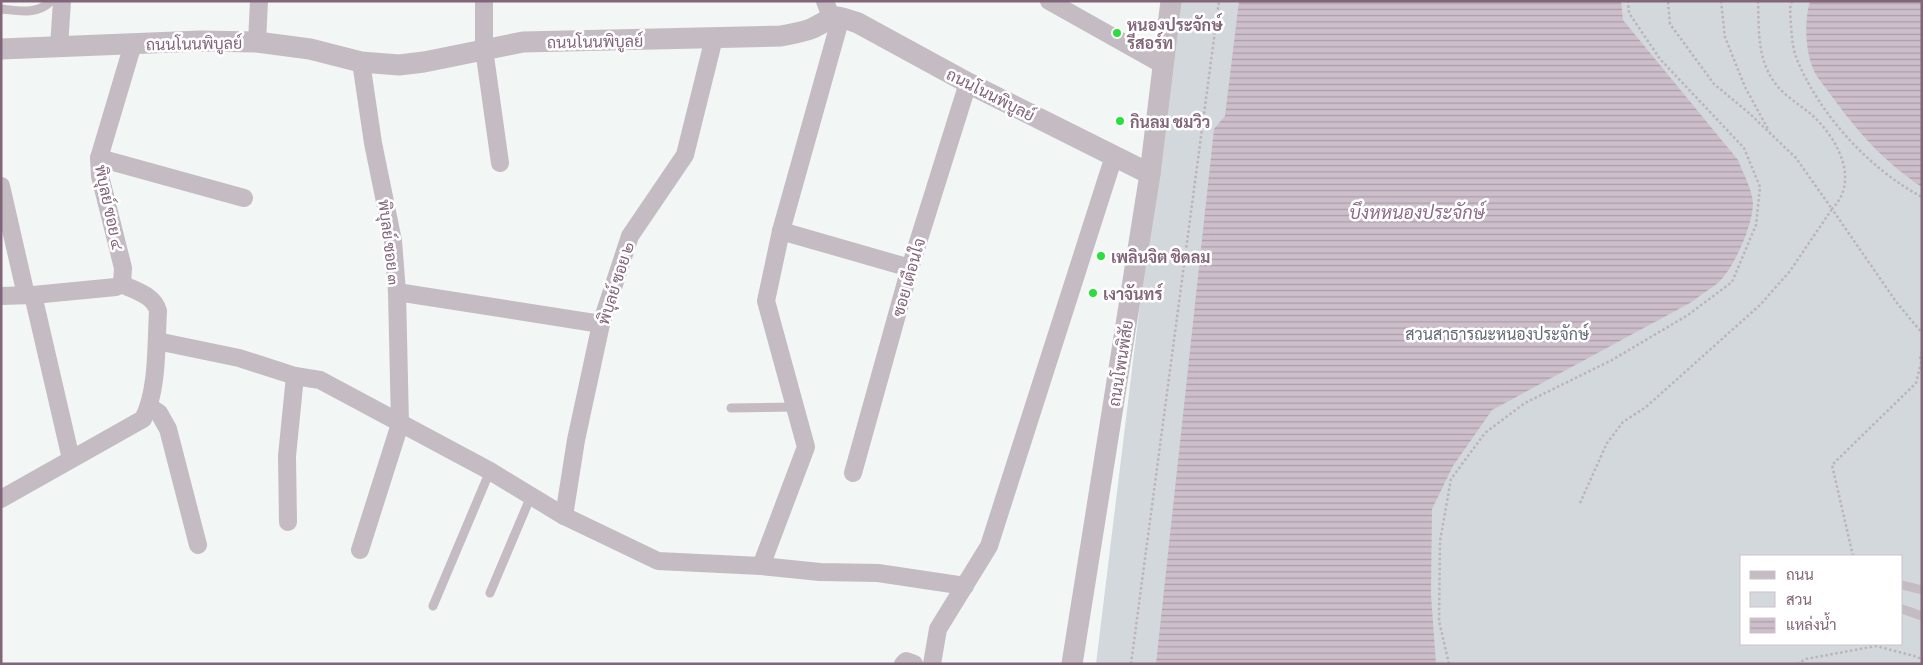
<svg xmlns="http://www.w3.org/2000/svg" width="1923" height="665" font-family="Barlow,Sarabun,sans-serif">
<defs>
<pattern id="water-rules" width="6" height="5" patternUnits="userSpaceOnUse" patternTransform="scale(1.25)"><rect width="6" height="5" fill="#ccbeca"/><path d="M0 2.5h6" fill="none" stroke="#ab9ea9"/></pattern>
</defs>
<rect width="100%" height="100%" fill="#f2f6f5"/>
<path fill="#d3d8dc" fill-rule="evenodd" d="M1177,1H1922V664H1096ZM1742,556H1902V644H1742Z"/>
<g fill="url(#water-rules)">
<path d="M1239,1H1621L1623,20L1738,160C1743,173 1752,189 1753,203C1753,225 1734,268 1718,283C1709,290 1699,296 1690,303L1492,410L1453,466L1432,509L1431,595L1436,664H1156L1214,129L1225,116Z"/>
<path d="M1810,1H1922V187C1885,163 1856,130 1831,95C1826,88 1819,80 1815,73C1805,52 1804,23 1810,1Z"/>
</g>
<g fill="none" stroke-linecap="round" stroke-linejoin="round">
<g stroke="#bbb5b9" stroke-width="2.5" stroke-dasharray="2.5 2.5" stroke-linecap="butt">
<path d="M1721,1L1725,37L1745,87L1769,131"/>
<path d="M1758,1C1759,30 1757,59 1775,83C1784,96 1801,105 1813,116C1838,139 1860,181 1832,209L1897,303L1922,333"/>
<path d="M1792,1L1790,8C1791,23 1791,43 1796,57C1818,113 1869,169 1922,197"/>
<path d="M1920,359L1922,352"/>
<path d="M1580,503L1607,443L1623,422L1646,407L1760,305L1790,271L1832,209L1796,158L1749,113L1714,84L1670,24L1668,1"/>
<path d="M1853,556L1832,465L1916,383L1922,359"/>
<path d="M1131,664L1219,1"/>
<path d="M1449,664L1439,621L1440,541L1451,479L1485,433L1525,403L1612,360L1688,315L1732,282L1756,225L1760,187L1744,148L1660,59L1629,13L1628,1"/>
<path d="M1797,664L1806,659L1876,646L1918,657L1922,661"/>
</g>
<g stroke="#c4bcc2" stroke-width="9">
<path d="M1,9C19,11 37,15 51,1"/>
<path d="M731,408L797,407"/>
<path d="M1902,585L1922,590"/>
<path d="M490,593L531,496"/>
<path d="M433,606L490,471"/>
<path d="M1902,609L1922,616"/>
</g>
<g stroke="#c4bcc2" stroke-width="18">
<path d="M484,1V49L500,163"/>
<path d="M825,1L831,17"/>
<path d="M1049,1L1163,65"/>
<path d="M257,42L259,1"/>
<path d="M59,47L62,1"/>
<path d="M99,158L244,198"/>
<path d="M1,186L26,295"/>
<path d="M781,231L910,268"/>
<path d="M122,284L123,268L100,176L99,158L133,44"/>
<path d="M397,292L601,324"/>
<path d="M33,295L71,459"/>
<path d="M1,296L33,295L116,287L122,284C135,291 154,295 158,311C156,344 158,391 143,419L1,499"/>
<path d="M157,341L239,358L295,376L320,380L490,471L564,516L658,561L761,566L820,572L878,573L965,586"/>
<path d="M150,407L159,413L168,429L198,545"/>
<path d="M853,473L910,268L968,83"/>
<path d="M564,516L576,440L601,324L630,236L685,155L714,38"/>
<path d="M288,522L287,456L295,376"/>
<path d="M360,550L400,424L397,292L393,241L373,143L361,62"/>
<path d="M761,566L806,447L766,301L781,231L841,17"/>
<path d="M903,664L906,661L914,664"/>
<path d="M932,664L938,629L989,546L1114,156"/>
</g>
<g stroke="#c4bcc2" stroke-width="21">
<path d="M1,49L200,41L257,42L310,49L361,62L399,65L424,62L523,42L781,36C791,34 804,32 813,28C837,16 830,13 858,23L968,83L1150,174"/>
<path d="M1072,664L1150,174L1171,1"/>
</g>
</g>
<g fill="#29df3b" stroke="#fff" stroke-width="2">
<circle cx="1117" cy="33" r="5"/>
<circle cx="1120" cy="121" r="5"/>
<circle cx="1101" cy="256" r="5"/>
<circle cx="1093" cy="293" r="5"/>
</g>
<g text-anchor="middle" dominant-baseline="central" stroke-width="5" stroke-linejoin="round" paint-order="stroke">
<g font-size="16" font-weight="bold" fill="#826579" stroke="#fff" text-anchor="start">
<text x="1127" y="24">หนองประจักษ์<tspan x="1127" dy="18">รีสอร์ท</tspan></text>
<text x="1130" y="121">กินลม ชมวิว</text>
<text x="1111" y="256">เพลินจิต ชิดลม</text>
<text x="1103" y="293">เงาจันทร์</text>
</g>
<g font-size="16" fill="#826579" stroke="#fff">
<text transform="translate(595 41) rotate(-1)">ถนนโนนพิบูลย์</text>
<text transform="translate(194 43) rotate(-1)">ถนนโนนพิบูลย์</text>
<text transform="translate(991 94) rotate(27)">ถนนโนนพิบูลย์</text>
<text transform="translate(110 207) rotate(78)">พิบุลย์ ซอย ๔</text>
<text transform="translate(390 242) rotate(83)">พิบุลย์ ซอย ๓</text>
<text transform="translate(908 277) rotate(-74)">ซอย เตือนใจ</text>
<text transform="translate(615 283) rotate(-72)">พิบุลย์ ซอย ๒</text>
<text transform="translate(1120 363) rotate(-81)">ถนนโพนพิสัย</text>
</g>
<g font-size="16" fill="#646b7a" stroke="#fff">
<text x="1497" y="333">สวนสาธารณะหนองประจักษ์</text>
</g>
<g font-size="18" font-style="italic" fill="#8d6b89" stroke="#fff">
<text x="1417" y="212">บึงหหนองประจักษ์</text>
</g>
</g>
<rect width="1923" height="665" fill="none" stroke="#826579" stroke-width="5"/>
<rect x="1740" y="555" width="162" height="90" fill="#ffffff" stroke="#cdc1c9"/>
<rect x="1750" y="571" width="25" height="8" fill="#c4bcc2" stroke="#cdc1c9"/>
<text x="1786" y="580" font-size="15" fill="#826579">ถนน</text>
<rect x="1750" y="592" width="25" height="15" fill="#d3d8dc" stroke="#cdc1c9"/>
<text x="1786" y="605" font-size="15" fill="#826579">สวน</text>
<rect x="1750" y="618" width="25" height="15" fill="url(#water-rules)" stroke="#cdc1c9"/>
<text x="1786" y="630" font-size="15" fill="#826579">แหล่งน้ำ</text>
</svg>
